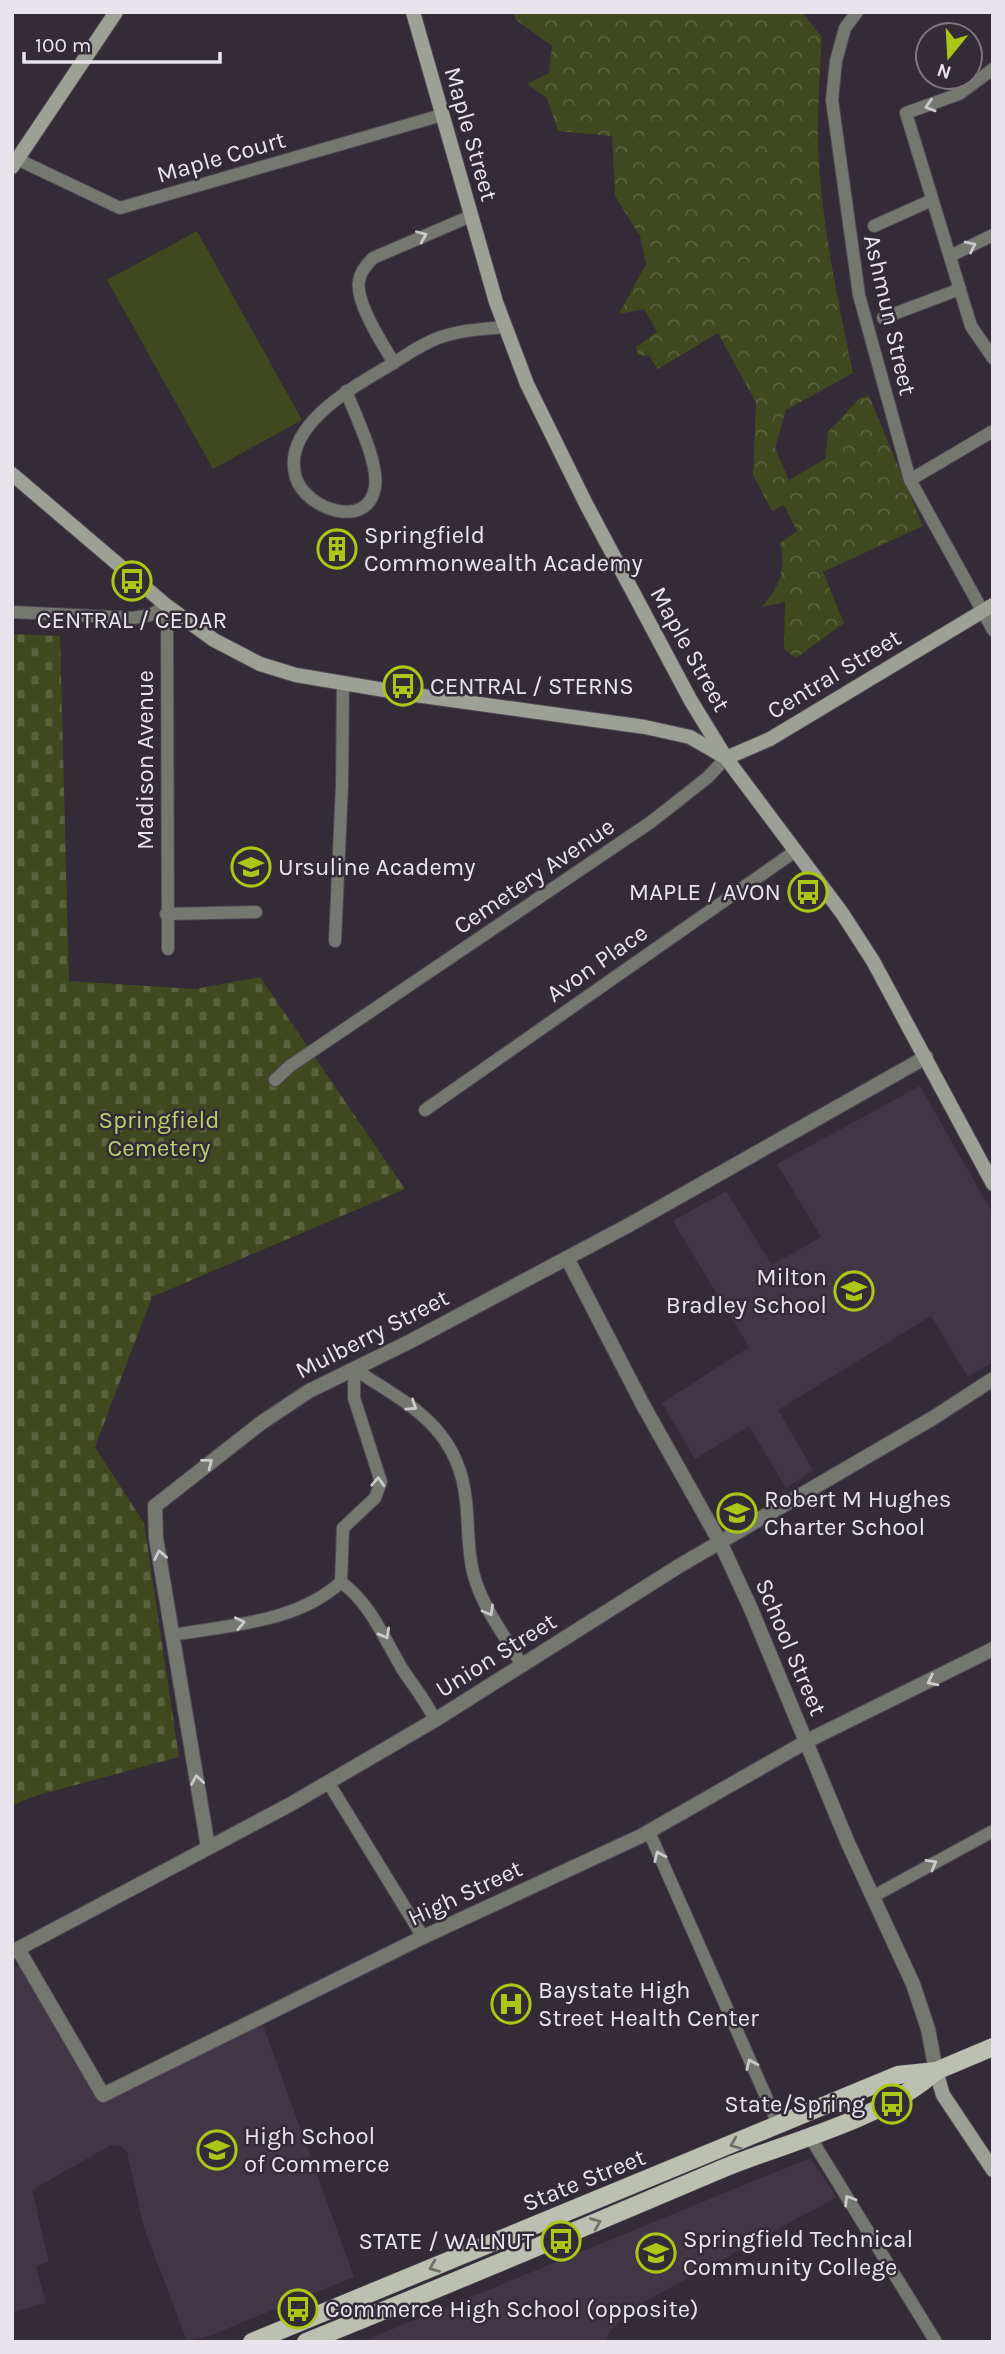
<svg xmlns="http://www.w3.org/2000/svg" width="1005" height="2354" font-family="Karla,sans-serif">
<defs>
<pattern id="forest-crowns" width="20" height="18" patternUnits="userSpaceOnUse" patternTransform="scale(1.75)"><rect width="20" height="18" fill="#3f481e"/><path d="M2 6a3 3 0 1 1 6 0M12 15a3 3 0 1 1 6 0" fill="none" stroke="#5b623f"/></pattern>
<pattern id="cemetery-stones" width="16" height="16" patternUnits="userSpaceOnUse" patternTransform="scale(1.75)"><rect width="16" height="16" fill="#3f481e"/><path d="M2 7V4a2 2 0 0 1 4 0v3zM10 15v-3a2 2 0 0 1 4 0v3z" fill="#5b623f"/></pattern>
</defs>
<rect width="100%" height="100%" fill="#332b36"/>
<g fill="#413646">
<path d="M920,1086L993,1214V1362L968,1377L931,1316L778,1410L813,1470L786,1488L749,1426L695,1459L662,1403L749,1347L673,1221L726,1191L772,1265L821,1237L777,1164Z"/>
<path d="M32,1958L110,2098L263,2025L354,2277L209,2336L187,2341L144,2228L127,2152L120,2146L111,2145L32,2190L49,2262L36,2266L46,2303L12,2312V1969Z"/>
<path d="M810,2158L837,2197L631,2309L610,2331L606,2342H361Z"/>
</g>
<path fill="#3f481e" d="M197,231L302,420L213,469L107,280Z"/>
<path fill="url(#forest-crowns)" d="M513,12H802L822,37C819,87 815,137 821,187C827,250 840,311 853,373L786,410L775,448L789,480L825,459L828,432L860,398L869,396L923,526L823,572L844,623L796,658L784,649L785,602L762,607C780,586 786,571 780,543L797,531L784,505L772,511L753,475L756,403L718,333L658,369L649,356L638,355L636,347L657,332L644,309L619,314L646,264L640,236L615,196L612,136L558,131L547,98L527,84L549,73L552,46L516,20Z"/>
<path fill="url(#cemetery-stones)" d="M12,634L60,636L69,981L195,989L260,977L405,1189L152,1297L95,1447L144,1523L179,1757L31,1797L12,1806Z"/>
<g fill="none" stroke-linecap="round" stroke-linejoin="round">
<g stroke="#504953" stroke-width="14">
<g id="minor">
<path d="M857,12L845,28L836,61L832,100L859,295L910,480L993,630"/>
<path d="M993,69L959,94L906,113L971,326L993,358"/>
<path d="M17,159L120,208L442,115"/>
<path d="M874,226L932,200"/>
<path d="M950,256L993,235"/>
<path d="M883,318L960,289"/>
<path d="M394,363C383,345 355,302 359,281C360,272 367,264 373,258L471,216"/>
<path d="M346,391C355,415 379,462 375,487C368,531 306,509 296,478C280,427 353,387 387,367C404,357 419,345 438,338C460,330 482,329 505,327"/>
<path d="M910,480L993,431"/>
<path d="M12,612L133,618L150,615L167,606L168,949"/>
<path d="M166,914L256,912"/>
<path d="M335,941L342,785L343,683"/>
<path d="M275,1080L290,1066L651,822L707,778L726,758"/>
<path d="M425,1110L794,852"/>
<path d="M354,1369C410,1405 459,1428 466,1501C469,1526 467,1552 474,1576C483,1608 505,1636 522,1665"/>
<path d="M341,1582C372,1605 384,1639 403,1670C414,1687 426,1701 435,1720"/>
<path d="M173,1635C230,1625 298,1622 341,1582L343,1528L375,1498L381,1482L354,1398V1369"/>
<path d="M328,1782L423,1937"/>
<path d="M649,1832L779,2126"/>
<path d="M872,1897L993,1831"/>
<path d="M810,2137L936,2342"/>
</g>
</g>
<g stroke="#504953" stroke-width="16">
<g id="tertiary">
<path d="M567,1258L643,1405L721,1544L751,1609L848,1843L913,1984L928,2029L936,2071"/>
<path d="M208,1847L156,1538L155,1506L261,1423L309,1391L411,1341L629,1225L926,1057"/>
<path d="M18,1949L103,2095L423,1937L641,1836L811,1739L993,1649"/>
<path d="M12,1952L291,1804L435,1720L679,1566L933,1418L993,1379"/>
</g>
</g>
<g stroke="#504953" stroke-width="16">
<g id="secondary">
<path d="M413,12L496,302L527,384L586,504L691,701L726,758L842,913L873,961L993,1184"/>
<path d="M12,167L116,12"/>
<path d="M12,474L167,606L214,640L260,664L296,675L408,694L645,727L690,737L721,755"/>
<path d="M726,758L770,739L993,605"/>
<path d="M936,2071L943,2095L993,2170"/>
</g>
</g>
<g stroke="#504953" stroke-width="19">
<g id="primary">
<path d="M252,2342L898,2075L936,2071L993,2047"/>
<path d="M306,2342C446,2286 585,2227 724,2168C793,2140 881,2120 936,2071"/>
</g>
</g>
<use href="#minor" stroke="#757771" stroke-width="12"/>
<use href="#tertiary" stroke="#757771" stroke-width="14"/>
<use href="#secondary" stroke="#9da096" stroke-width="14"/>
<use href="#primary" stroke="#bcc0b3" stroke-width="18"/>
</g>
<defs><path id="oneway-chevron" d="M-2-3.5L2.5 0L-2 3.5" fill="none" stroke-width="1.6" stroke-linecap="round" stroke-linejoin="round" transform="scale(1.75)"/></defs>
<g stroke="#ccc9cc">
<use href="#oneway-chevron" transform="translate(930 106) rotate(163)"/>
<use href="#oneway-chevron" transform="translate(422 236) rotate(-23)"/>
<use href="#oneway-chevron" transform="translate(971 246) rotate(-26)"/>
<use href="#oneway-chevron" transform="translate(412 1406) rotate(34)"/>
<use href="#oneway-chevron" transform="translate(208 1463) rotate(-38)"/>
<use href="#oneway-chevron" transform="translate(378 1482) rotate(-87)"/>
<use href="#oneway-chevron" transform="translate(160 1555) rotate(-101)"/>
<use href="#oneway-chevron" transform="translate(489 1611) rotate(60)"/>
<use href="#oneway-chevron" transform="translate(240 1623) rotate(-12)"/>
<use href="#oneway-chevron" transform="translate(385 1634) rotate(61)"/>
<use href="#oneway-chevron" transform="translate(932 1681) rotate(154)"/>
<use href="#oneway-chevron" transform="translate(197 1780) rotate(-99)"/>
<use href="#oneway-chevron" transform="translate(659 1856) rotate(-114)"/>
<use href="#oneway-chevron" transform="translate(932 1864) rotate(-29)"/>
<use href="#oneway-chevron" transform="translate(751 2064) rotate(-114)"/>
<use href="#oneway-chevron" transform="translate(849 2200) rotate(-122)"/>
</g>
<g stroke="#716e6e">
<use href="#oneway-chevron" transform="translate(735 2144) rotate(157)"/>
<use href="#oneway-chevron" transform="translate(596 2223) rotate(-22)"/>
<use href="#oneway-chevron" transform="translate(434 2267) rotate(158)"/>
</g>
<defs>
<g id="building-ring" transform="scale(2.0125)"><circle r="9.5" fill="#332b36" stroke="#abc716" stroke-width="1.5"/><path d="M-4-6H4V6H1V3H-1V6H-4ZM-2.5-4.3h1.7v1.8h-1.7ZM.8-4.3h1.7v1.8H.8ZM-2.5-1h1.7V.8h-1.7ZM.8-1h1.7V.8H.8Z" fill="#abc716"/></g>
<g id="bus-ring" transform="scale(2.0125)"><circle r="9.5" fill="#332b36" stroke="#abc716" stroke-width="1.5"/><path d="M-5-6H5V4H4V6H2V4H-2V6H-4V4H-5ZM-3.5-4V0h7V-4ZM-3.5 1.2v1.5H-2V1.2ZM2 1.2v1.5H3.5V1.2Z" fill="#abc716"/></g>
<g id="school-ring" transform="scale(2.0125)"><circle r="9.5" fill="#332b36" stroke="#abc716" stroke-width="1.5"/><path d="M0-5L7-2L0 1L-7-2ZM-4 1L0 2.5L4 1V4Q0 6-4 4Z" fill="#abc716"/></g>
<g id="hospital-ring" transform="scale(2.0125)"><circle r="9.5" fill="#332b36" stroke="#abc716" stroke-width="1.5"/><path d="M-5-5h3v3.5h4V-5h3V5h-3V1.5h-4V5h-3Z" fill="#abc716"/></g>
<g id="university-ring" transform="scale(2.0125)"><circle r="9.5" fill="#332b36" stroke="#abc716" stroke-width="1.5"/><path d="M0-5L7-2L0 1L-7-2ZM-4 1L0 2.5L4 1V4Q0 6-4 4Z" fill="#abc716"/></g>
</defs>
<g fill-rule="evenodd">
<use href="#building-ring" x="337" y="549"/>
<use href="#bus-ring" x="132" y="581"/>
<use href="#bus-ring" x="403" y="686"/>
<use href="#school-ring" x="251" y="867"/>
<use href="#bus-ring" x="808" y="892"/>
<use href="#school-ring" x="854" y="1291"/>
<use href="#school-ring" x="737" y="1513"/>
<use href="#hospital-ring" x="511" y="2004"/>
<use href="#bus-ring" x="892" y="2104"/>
<use href="#school-ring" x="217" y="2150"/>
<use href="#bus-ring" x="561" y="2241"/>
<use href="#university-ring" x="656" y="2253"/>
<use href="#bus-ring" x="298" y="2309"/>
</g>
<g text-anchor="middle" dominant-baseline="central" stroke-width="5" stroke-linejoin="round" paint-order="stroke">
<g font-size="24" fill="#e9e4eb" stroke="#332b36">
<text transform="translate(471 134) rotate(74)">Maple Street</text>
<text transform="translate(221 157) rotate(-16)">Maple Court</text>
<text transform="translate(890 315) rotate(77)">Ashmun Street</text>
<text transform="translate(690 649) rotate(61)">Maple Street</text>
<text transform="translate(834 674) rotate(-31)">Central Street</text>
<text transform="translate(145 760) rotate(-90)">Madison Avenue</text>
<text transform="translate(534 876) rotate(-34)">Cemetery Avenue</text>
<text transform="translate(597 963) rotate(-35)">Avon Place</text>
<text transform="translate(372 1334) rotate(-27)">Mulberry Street</text>
<text transform="translate(791 1647) rotate(67)">School Street</text>
<text transform="translate(496 1655) rotate(-32)">Union Street</text>
<text transform="translate(465 1893) rotate(-25)">High Street</text>
<text transform="translate(584 2180) rotate(-22)">State Street</text>
</g>
<g font-size="24" fill="#e9e4eb" stroke="#332b36" text-anchor="start">
<text x="364" y="535">Springfield<tspan x="364" dy="28">Commonwealth Academy</tspan></text>
<text x="132" y="620" text-anchor="middle">CENTRAL / CEDAR</text>
<text x="430" y="686">CENTRAL / STERNS</text>
<text x="278" y="867">Ursuline Academy</text>
<text x="781" y="892" text-anchor="end">MAPLE / AVON</text>
<text x="827" y="1277" text-anchor="end">Milton<tspan x="827" dy="28">Bradley School</tspan></text>
<text x="764" y="1499">Robert M Hughes<tspan x="764" dy="28">Charter School</tspan></text>
<text x="538" y="1990">Baystate High<tspan x="538" dy="28">Street Health Center</tspan></text>
<text x="865" y="2104" text-anchor="end">State/Spring</text>
<text x="244" y="2136">High School<tspan x="244" dy="28">of Commerce</tspan></text>
<text x="683" y="2239">Springfield Technical<tspan x="683" dy="28">Community College</tspan></text>
<text x="534" y="2241" text-anchor="end">STATE / WALNUT</text>
<text x="325" y="2309">Commerce High School (opposite)</text>
</g>
<g font-size="24" fill="#bad06d" stroke="#332b36">
<text x="159" y="1120">Springfield<tspan x="159" dy="28">Cemetery</tspan></text>
</g>
</g>
<rect width="1005" height="2354" fill="none" stroke="#e9e4eb" stroke-width="28"/>
<g transform="translate(949 56) rotate(198)"><circle r="33" fill="#332b36" stroke="#7c757e" stroke-width="2"/>
<path d="M0-5L12 26L0 18L-12 26Z" fill="#abc716"/>
<text y="-10" font-size="19" font-weight="bold" text-anchor="middle" fill="#e9e4eb">N</text>
</g>
<path d="M24 52v10h196v-10" fill="none" stroke="#e9e4eb" stroke-width="3.5"/>
<text x="35" y="52" font-size="21" fill="#e9e4eb" stroke="#332b36" stroke-width="5" paint-order="stroke">100 m</text>
</svg>
